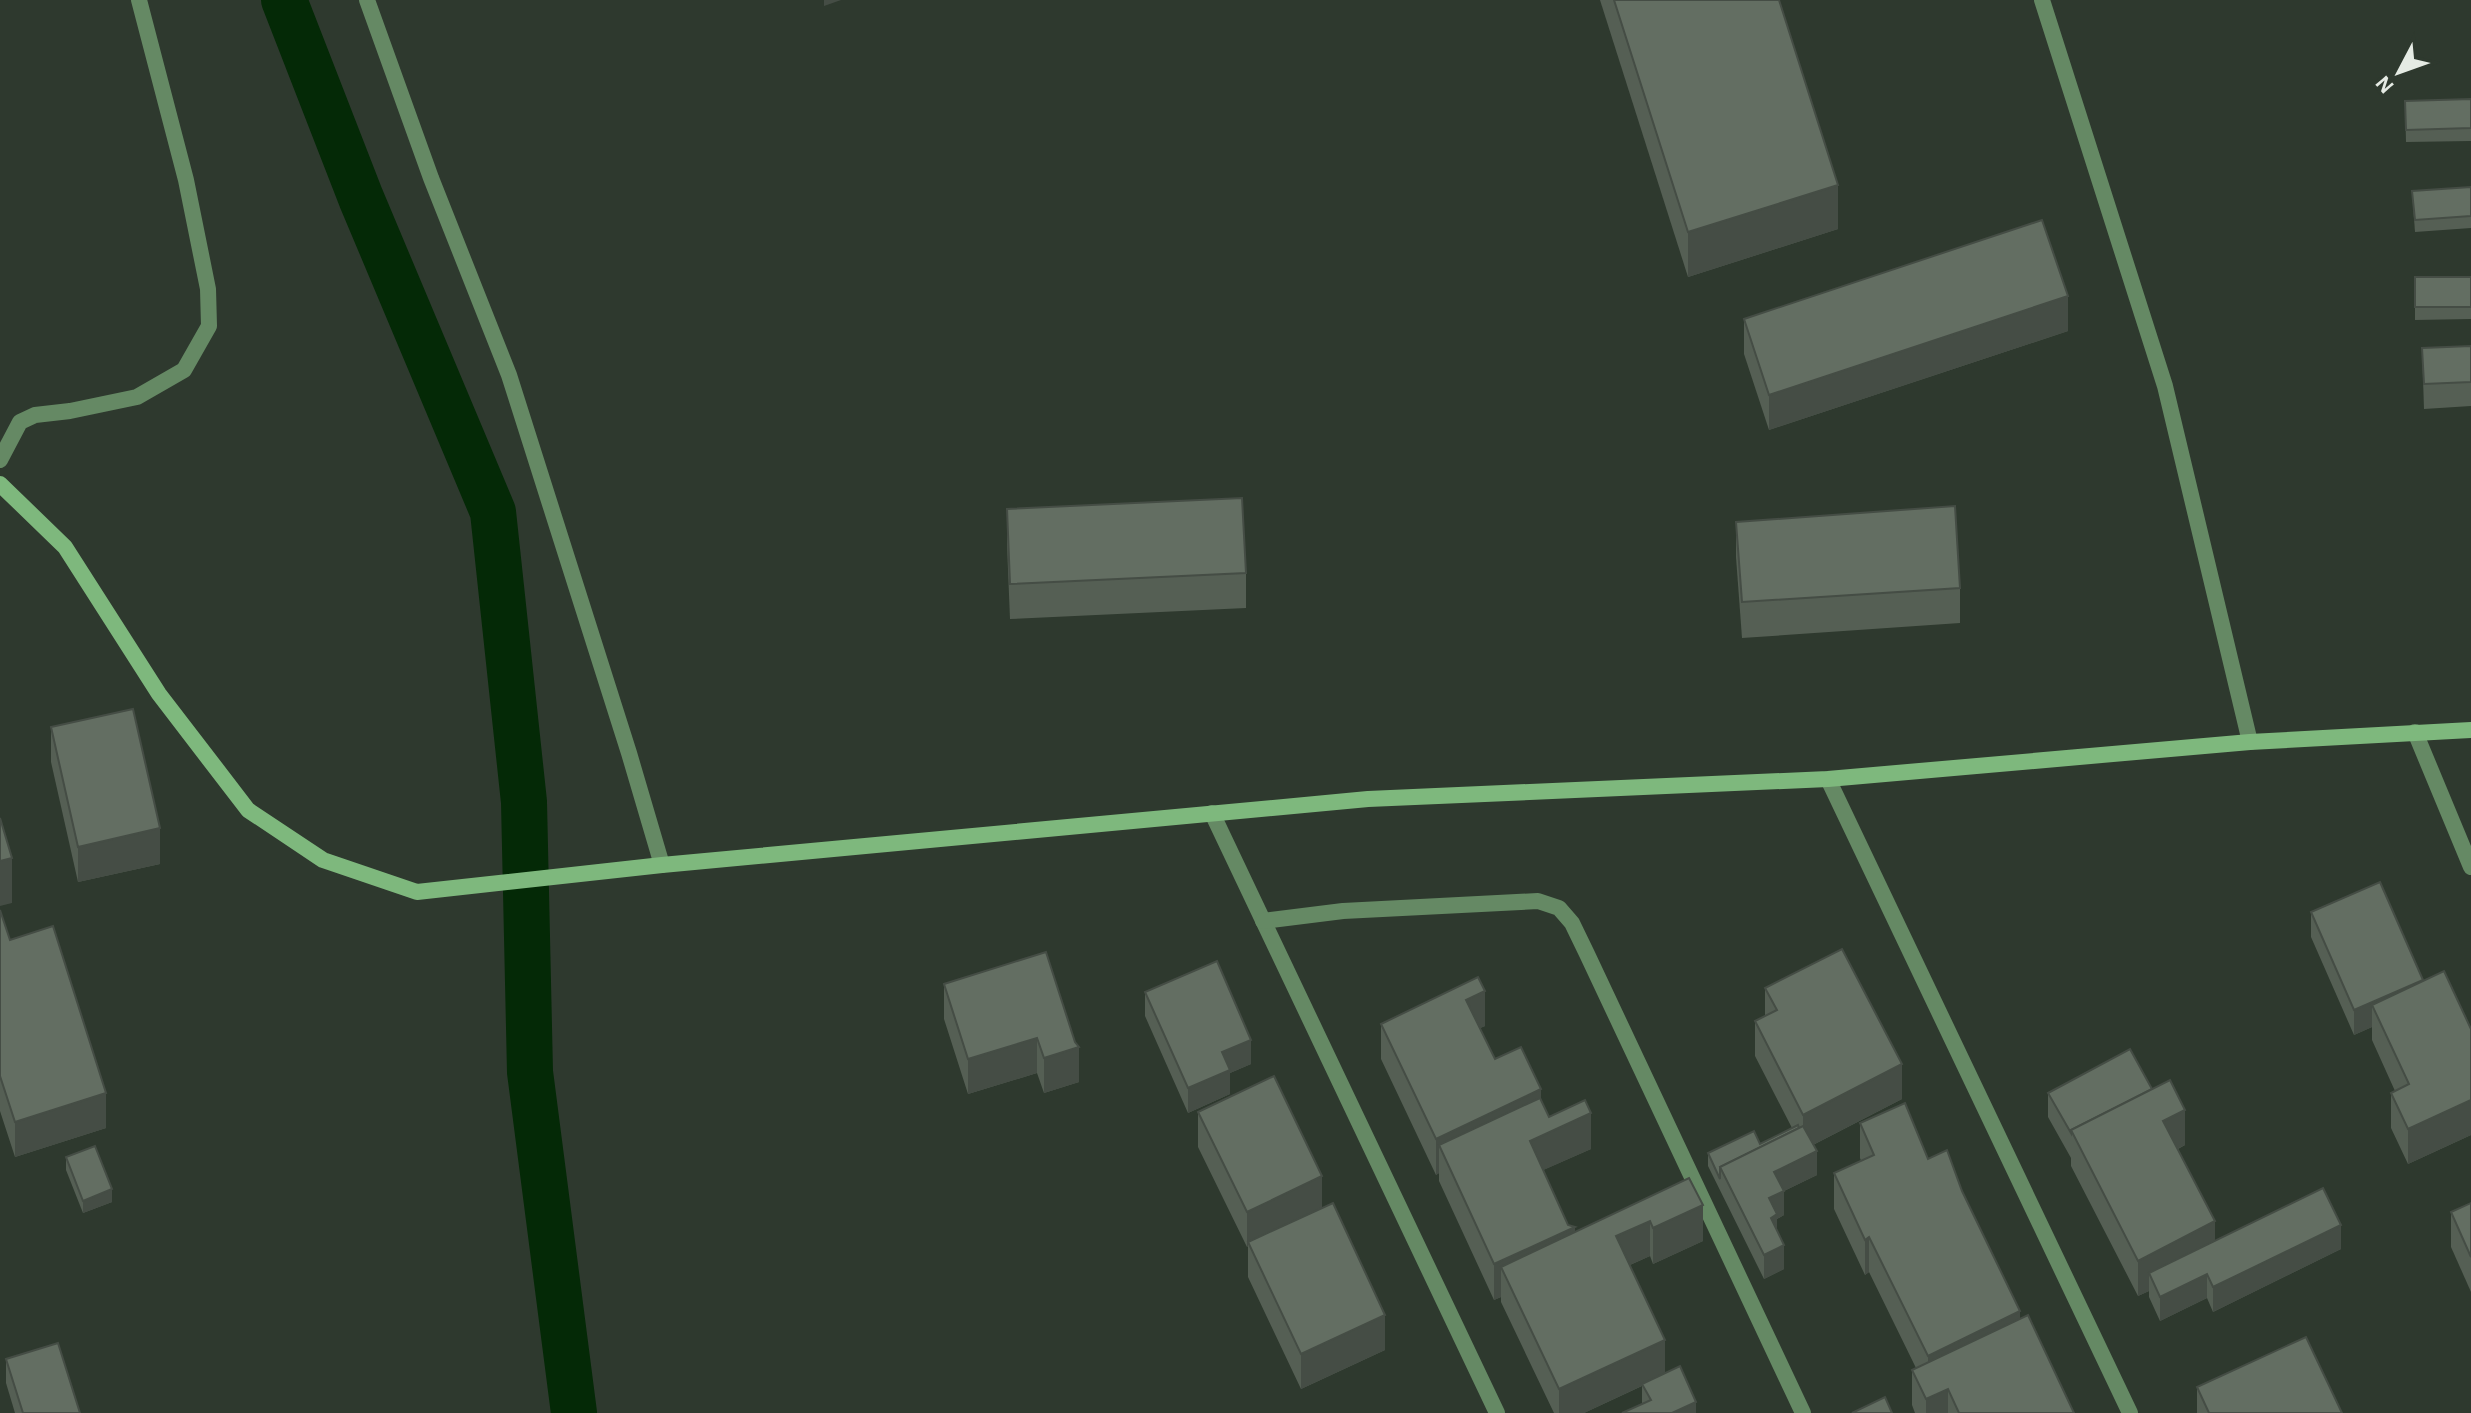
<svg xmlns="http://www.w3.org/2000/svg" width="2471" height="1413" font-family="'Alegreya Sans',sans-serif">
<rect width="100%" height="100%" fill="#2e392e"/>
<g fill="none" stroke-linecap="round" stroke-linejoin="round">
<path stroke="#042906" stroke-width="46" d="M284,0L361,198L493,512L524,802L530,1072L574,1413"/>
<g stroke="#658964" stroke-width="16">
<path d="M367,0L431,178L509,375L629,753L662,865"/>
<path d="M2042,0L2165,386L2250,742"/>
<path d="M0,460L20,422L35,415L70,411L137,397L184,370L209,326L208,289L186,180L139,0"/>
<path d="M2415,732L2471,867"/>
<path d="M1828,779L2130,1413"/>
<path d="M1212,813L1497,1413"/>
<path d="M1263,921L1343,911L1538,901L1559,908L1572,923L1587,954L1803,1413"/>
</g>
<path stroke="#7eb87d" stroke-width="16" d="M0,484L65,547L159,694L248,810L323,860L417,892L662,865L1368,799L1828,779L2250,742L2471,730"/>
</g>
<g fill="#555f54">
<path d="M1600,0H1779L1838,229L1688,277Z"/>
<path d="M2471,99V141L2406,142L2405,101Z"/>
<path d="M2471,187V228L2415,232L2412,191Z"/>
<path d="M2415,277H2471V319L2415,320Z"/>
<path d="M1744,319L2068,331L1769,430L1744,354Z"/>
<path d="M2471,346V406L2424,409L2422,348Z"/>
<path d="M1007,509L1246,573V608L1010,619L1007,545Z"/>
<path d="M1736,522L1960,588V623L1742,638L1736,557Z"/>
<path d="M51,727L160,864L78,882L51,762Z"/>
<path d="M0,910L10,940L106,1128L15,1157L0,1111Z"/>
<path d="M2311,912L2423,981L2471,1029V1135L2408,1164L2391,1128V1093L2395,1091L2372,1040V1027L2354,1035L2311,937Z"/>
<path d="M1046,952L1079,1082L1044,1093L1037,1073L968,1094L944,1019V984Z"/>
<path d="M1765,988L1902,1099L1813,1145L1817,1175L1784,1191V1215L1777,1219V1230L1784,1269L1764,1279L1708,1166V1153L1760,1144L1792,1128L1755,1056V1021L1765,1016Z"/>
<path d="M1145,992L1251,1064L1230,1073V1094L1188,1113L1145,1016Z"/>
<path d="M1381,1024L1485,1026L1480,1028L1495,1059L1541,1100L1549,1117L1591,1149L1543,1170L1568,1225L1575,1232L1689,1178L1703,1241L1653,1264L1650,1256L1630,1265L1665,1373L1696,1413L1642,1404V1386L1584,1413H1554L1501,1302V1297L1494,1300L1439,1181V1173L1436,1175L1381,1059Z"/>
<path d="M2152,1089L2185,1145L2178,1149L2215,1241L2341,1249L2213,1312L2207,1298L2160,1321L2149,1297V1291L2138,1296L2071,1166V1158L2048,1117V1093Z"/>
<path d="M1198,1112L1322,1208L1385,1350L1301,1389L1248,1277V1246L1247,1247L1198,1147Z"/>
<path d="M1860,1123L1928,1159L1962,1191L2020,1318L2074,1413H1915L1912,1405V1370L1916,1368L1869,1272L1865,1275L1834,1209V1173L1861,1161L1860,1158Z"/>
<path d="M66,1157L112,1202L83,1213L66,1170Z"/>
<path d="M2471,1203V1292L2451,1247V1212Z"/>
<path d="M6,1359L80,1413H15L6,1383Z"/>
<path d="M2197,1387L2342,1413H2197Z"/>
</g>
<g fill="#454d45">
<path d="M824,0H841L824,6Z"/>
<path d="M1838,185V229L1688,277V232Z"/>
<path d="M2068,296V331L1769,430V395Z"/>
<path d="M160,828V864L78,882V847Z"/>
<path d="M12,858V903L0,906V861Z"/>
<path d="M2423,980L2372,1005V1027L2354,1035V1010Z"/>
<path d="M1485,991V1026L1466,1035V1000Z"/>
<path d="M1037,1038V1073L968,1094V1059Z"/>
<path d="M1251,1040V1064L1230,1073V1094L1188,1113V1088L1222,1052Z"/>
<path d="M1079,1047V1082L1044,1093V1058Z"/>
<path d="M1902,1064V1099L1803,1150V1115Z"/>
<path d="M1541,1089V1124L1439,1145V1173L1436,1175V1139Z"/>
<path d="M106,1093V1128L15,1157V1122Z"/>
<path d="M2471,1100V1135L2408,1164V1129Z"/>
<path d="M2185,1110V1145L2163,1156V1121Z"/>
<path d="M1591,1113V1149L1530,1176V1141Z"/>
<path d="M1817,1151V1175L1784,1191V1215L1777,1219V1239L1771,1242L1769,1198L1774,1172Z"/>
<path d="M1322,1176V1211L1248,1242V1246L1247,1247V1212Z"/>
<path d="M112,1189V1202L83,1213V1201Z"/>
<path d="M1703,1205V1241L1653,1264V1228Z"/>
<path d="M1650,1221V1256L1616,1271V1236Z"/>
<path d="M2215,1221V1257L2149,1273V1291L2138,1296V1261Z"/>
<path d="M2341,1225V1249L2213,1312V1287Z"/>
<path d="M1575,1227V1262L1501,1267V1297L1494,1300V1264Z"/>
<path d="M1869,1237V1272L1865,1275V1240Z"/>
<path d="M1784,1245V1269L1764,1279V1255Z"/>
<path d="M2207,1274V1298L2160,1321V1297Z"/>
<path d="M2020,1311V1346L1928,1392V1356Z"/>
<path d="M1385,1315V1350L1301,1389V1354Z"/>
<path d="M1665,1340V1375L1584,1413H1559V1389Z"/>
<path d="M1948,1389V1413H1926V1399Z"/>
<path d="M1696,1402V1413H1672Z"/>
</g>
<g fill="#636e62" stroke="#454d45" stroke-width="2">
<path d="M1614,0H1779L1838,185L1688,232Z"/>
<path d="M2471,99V128L2406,130L2405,101Z"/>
<path d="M2471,187V216L2415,220L2412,191Z"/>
<path d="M2042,220L2068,296L1769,395L1744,319Z"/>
<rect x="2415" y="277" width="56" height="30"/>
<path d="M2471,346V382L2424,384L2422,348Z"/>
<path d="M1242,498L1246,573L1010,584L1007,509Z"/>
<path d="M1955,506L1960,588L1742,602L1736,522Z"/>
<path d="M133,709L160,828L78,847L51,727Z"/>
<path d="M0,818L12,858L0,861Z"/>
<path d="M2380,882L2423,980L2354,1010L2311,912Z"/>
<path d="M0,910L10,940L53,926L106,1093L15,1122L0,1076Z"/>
<path d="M1842,949L1902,1064L1803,1115L1755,1021L1777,1010L1765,988Z"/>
<path d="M1046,952L1075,1042L1079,1047L1044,1058L1037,1038L968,1059L944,984Z"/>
<path d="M1217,961L1251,1040L1222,1052L1230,1070L1188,1088L1145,992Z"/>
<path d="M2444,971L2471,1029V1100L2408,1129L2391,1093L2409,1084L2372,1005Z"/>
<path d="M1478,977L1485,991L1466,1000L1495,1059L1521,1047L1541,1089L1436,1139L1381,1024Z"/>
<path d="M2130,1049L2152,1089L2071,1130V1133L2048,1093Z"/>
<path d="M1274,1076L1322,1176L1247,1212L1198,1112Z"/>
<path d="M2170,1080L2185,1110L2163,1121L2215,1221L2138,1261L2071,1130Z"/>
<path d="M1540,1098L1549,1117L1585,1100L1591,1113L1530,1141L1568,1225L1575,1227L1494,1264L1439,1145Z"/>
<path d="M1905,1103L1928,1159L1947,1150L1962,1191L2020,1311L1928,1356L1869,1237L1865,1240L1834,1173L1874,1155L1860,1123Z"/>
<path d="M1798,1125L1799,1128L1720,1167V1179L1708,1153L1754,1131L1760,1144Z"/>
<path d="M1803,1126L1817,1151L1774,1172L1784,1191L1769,1198L1777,1214L1771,1218L1784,1245L1764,1255L1720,1167Z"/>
<path d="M95,1146L112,1189L83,1201L66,1157Z"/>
<path d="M1689,1178L1703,1205L1653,1228L1650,1221L1616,1236L1665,1340L1559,1389L1501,1267Z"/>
<path d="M2323,1188L2341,1225L2213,1287L2207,1274L2160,1297L2149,1273Z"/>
<path d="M1333,1203L1385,1315L1301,1354L1248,1242Z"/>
<path d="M2471,1203V1257L2451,1212Z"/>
<path d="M2028,1315L2074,1413H1959L1948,1389L1926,1399L1912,1370Z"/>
<path d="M2306,1337L2342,1413H2209L2197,1387Z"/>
<path d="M58,1343L80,1413H23L6,1359Z"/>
<path d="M1680,1366L1696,1402L1672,1413H1622L1651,1400L1642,1384Z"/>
<path d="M1885,1397L1892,1413H1852Z"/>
</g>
<g transform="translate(2399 72) rotate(229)" stroke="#2e392e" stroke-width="6" paint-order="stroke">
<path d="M0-6L14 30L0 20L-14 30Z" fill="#e5ebe4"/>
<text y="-12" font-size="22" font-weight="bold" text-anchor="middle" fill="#e5ebe4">N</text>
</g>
</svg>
